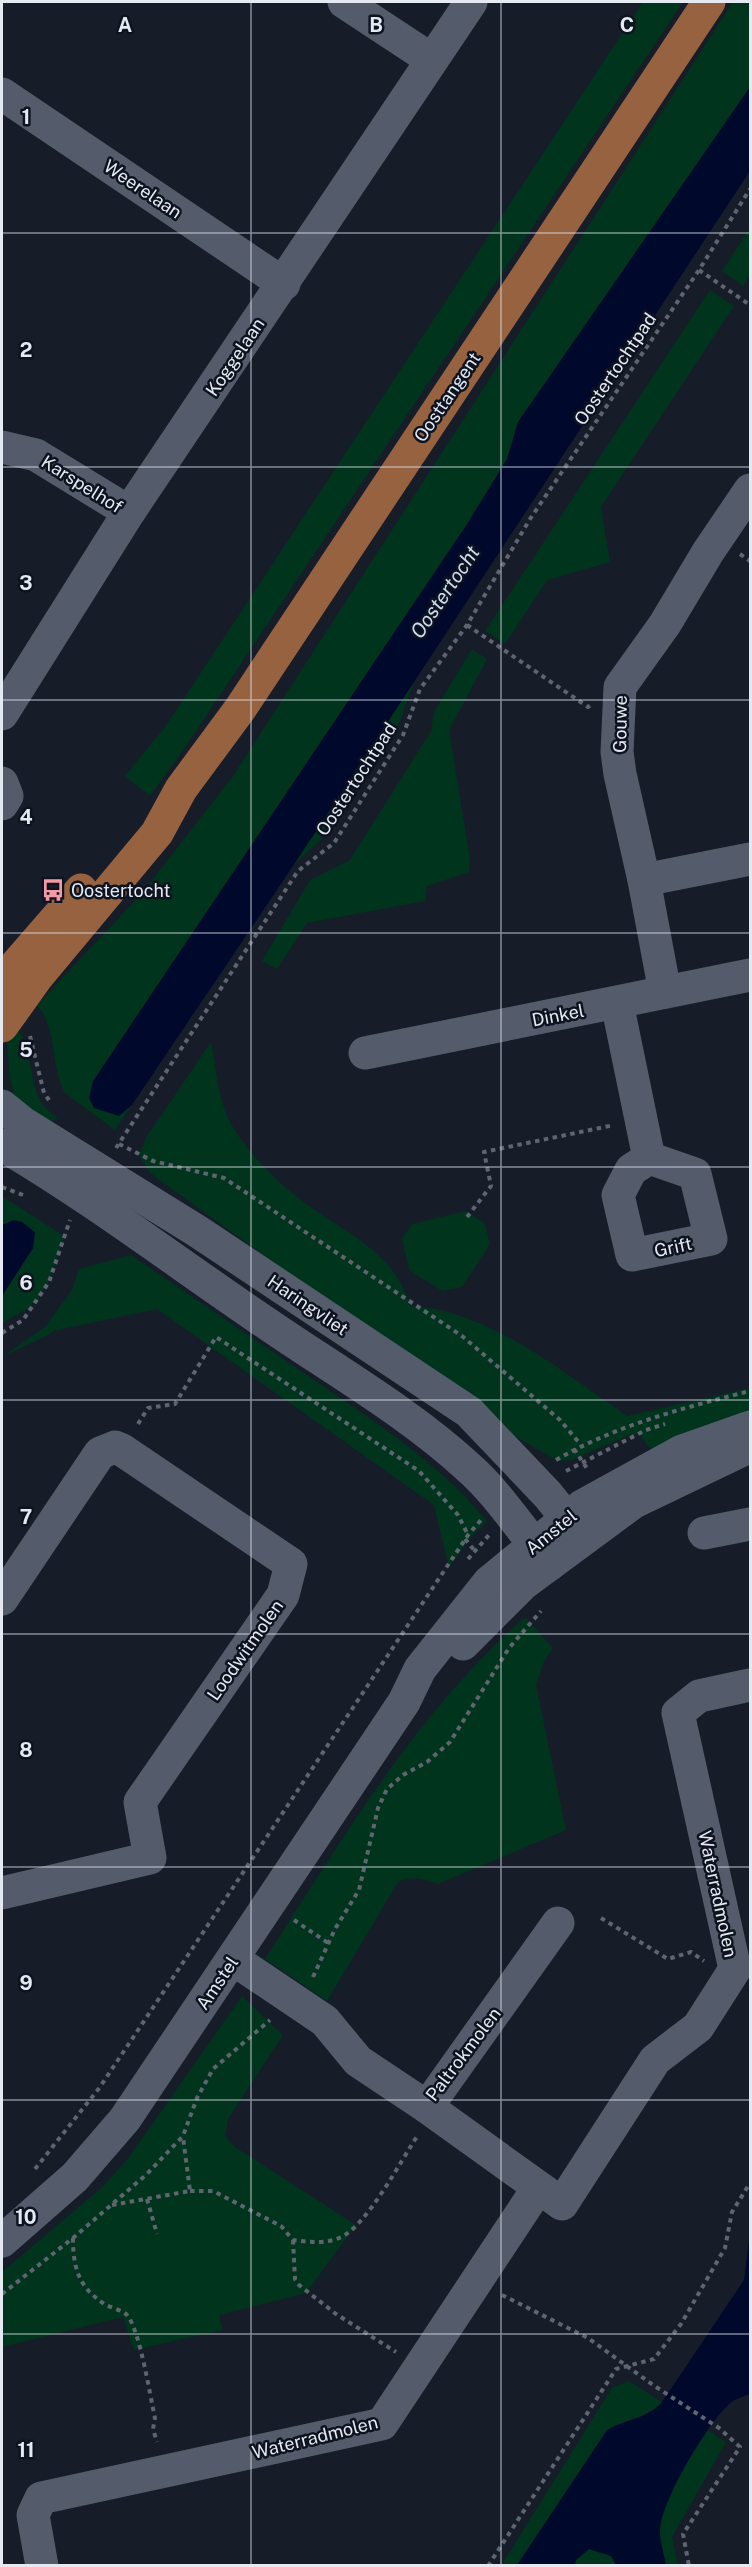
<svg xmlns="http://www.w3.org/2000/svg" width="752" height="2567" font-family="'Public Sans',sans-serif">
<rect width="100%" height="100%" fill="#161d29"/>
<g fill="#00341c">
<path d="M643,2H683L188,743L150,796L125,776L165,727Z"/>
<path d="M733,2H750V87L518,422L507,459L119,1116L132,1105L115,1130L65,1093C50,1066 58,1030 37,1005L143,892L233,776Z"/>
<path d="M750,228V275L743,286L722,271Z"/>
<path d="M710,290L734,306L601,507L610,562L547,580L505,644L485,631Z"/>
<path d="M472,649L487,659L449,730L470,859L469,872L427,886L425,901L307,923L277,969L262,961L310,880L350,860L431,731L434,712Z"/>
<path d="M414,682L399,723L321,839L293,866Z"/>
<path d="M18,1030C34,1053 28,1084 44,1106C48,1111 54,1115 58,1119L43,1123L15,1098L10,1079L7,1041Z"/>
<path d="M211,1042C217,1072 218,1105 235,1130C251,1156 277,1182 301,1200C343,1232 395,1251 410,1306C487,1309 566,1374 627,1416L750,1388V1413L655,1455L639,1434L630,1435L571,1460L558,1461L511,1434L150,1173L139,1155L147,1136Z"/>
<path d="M2,1196L64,1236C56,1260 49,1293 27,1309C19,1314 10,1318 2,1323V1296L33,1248L35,1233C22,1222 17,1219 2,1225Z"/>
<path d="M466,1211L485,1224L490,1244L462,1287L442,1291L409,1270L402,1239L412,1224Z"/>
<path d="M131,1255C191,1296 251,1337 311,1378C374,1421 438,1462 487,1521L472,1536L449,1567L434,1505L157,1309L53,1331L50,1334L2,1357L45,1327L72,1290L79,1269Z"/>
<path d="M525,1617L553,1648L544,1661L536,1685L566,1830L438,1884C424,1879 412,1875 398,1882L327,2001L265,1959C343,1838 416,1713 525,1617Z"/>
<path d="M242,1996L283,2035L228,2119L225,2136L235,2147L356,2225L306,2293L219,2315L223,2330L134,2350L123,2317L2,2347V2272L100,2189L127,2160Z"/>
<path d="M629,2381L662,2402C647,2419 626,2419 607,2430L517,2565L501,2566L612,2388Z"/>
<path d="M708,2430L726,2442L672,2537L678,2565H666C664,2555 661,2544 660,2533C658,2499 691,2458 708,2430Z"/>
<path d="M588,2549L611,2556L616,2565L575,2566L576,2560Z"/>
</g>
<g fill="#00092c">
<path d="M750,87V171L293,866L132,1105L119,1116L94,1108L89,1098L93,1081L467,524L507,459L518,422Z"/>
<path d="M14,1220L22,1222L35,1232L33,1248L2,1296V1225Z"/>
<path d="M750,2232V2394C745,2396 738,2398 733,2401C709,2419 663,2498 660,2529C659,2540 664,2554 666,2565H616L611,2556L589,2549L576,2560L575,2565H517L607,2430C626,2419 647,2419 662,2402L744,2280Z"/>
</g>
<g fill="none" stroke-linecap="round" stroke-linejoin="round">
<g stroke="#5e6570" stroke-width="4" stroke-dasharray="4.5 4.5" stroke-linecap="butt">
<path d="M699,270L750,305"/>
<path d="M740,554L750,561"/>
<path d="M467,625L588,707L591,705"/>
<path d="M30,1036L44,1093L51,1103"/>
<path d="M119,1144L153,1161L224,1178L462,1336L560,1420L581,1445"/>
<path d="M116,1148L298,871L334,843L403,735L420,689L467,625L530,519L699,270L750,189"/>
<path d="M2,1187L23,1195"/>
<path d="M467,1217L491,1186L484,1152L614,1125"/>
<path d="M2,1333L23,1320L49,1282L70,1220"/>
<path d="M138,1424L148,1408L175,1404L216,1337L419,1471L458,1515L468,1535"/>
<path d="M574,1449L588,1470"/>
<path d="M556,1460C617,1425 683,1408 750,1391"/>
<path d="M566,1471L646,1430L665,1424"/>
<path d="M465,1539L474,1550"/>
<path d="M468,1559L489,1535"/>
<path d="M601,1918L668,1959L691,1952L704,1961"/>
<path d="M294,1920L328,1943"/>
<path d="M313,1977L335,1929L359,1890L378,1808L387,1789L403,1775L427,1762L450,1742L509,1648L541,1611"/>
<path d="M35,2169L100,2087L468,1535L481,1520"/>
<path d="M190,2191H213L281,2226L293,2240C309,2242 325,2244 339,2238C366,2228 401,2160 418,2135"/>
<path d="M147,2199L157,2234"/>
<path d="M112,2205L190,2191L183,2137"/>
<path d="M73,2238C73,2269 79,2288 106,2305C112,2308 122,2310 127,2315C140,2330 150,2396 155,2418L153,2429L157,2442"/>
<path d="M293,2240L295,2279L299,2285L336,2314L396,2352"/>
<path d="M2,2294L73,2238L147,2174L183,2136L197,2098L213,2069L270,2020"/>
<path d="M502,2295L588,2338L653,2385L719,2428L740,2447L683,2534L689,2566"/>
<path d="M488,2566L616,2369L654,2359L681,2324L725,2248L732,2212L750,2183"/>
</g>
<g stroke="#545b6a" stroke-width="33">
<path d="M344,2L432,60"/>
<path d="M2,94L284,284"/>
<path d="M2,447L36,455L129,512"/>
<path d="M2,714L129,512L471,2"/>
<path d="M2,783L7,796L2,804"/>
<path d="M644,880L750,859"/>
<path d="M665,992L644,880L620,774L617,752L620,687L665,624L708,552L750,490"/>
<path d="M617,1003L649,1158L695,1174L711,1239L632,1255L618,1195L631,1170L649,1158"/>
<path d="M365,1053L750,975"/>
<path d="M2,1106L23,1123L197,1231L469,1412L548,1495L583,1539"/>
<path d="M2,1145C94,1199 180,1265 269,1325C336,1371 408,1412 468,1467C500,1495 522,1532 550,1564"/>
<path d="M704,1533L750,1524"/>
<path d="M2,1599L100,1453L115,1447L122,1450L291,1564L283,1595L140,1802L150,1858L2,1893"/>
<path d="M463,1644L523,1584L634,1502L749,1447"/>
<path d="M233,1959L325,2021L358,2061L427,2107L562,2204L655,2060L698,2027L735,1969L678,1713L699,1696L750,1685"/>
<path d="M427,2107L558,1923"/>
<path d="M2,2241L75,2177L125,2119L404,1702L420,1669L489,1582L582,1506L682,1451L750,1427"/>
<path d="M42,2566L33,2515L41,2498L382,2424L538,2188"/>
</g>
<g stroke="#97623f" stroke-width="33">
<path d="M2,981L81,890"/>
<path d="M2,1026L37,977L157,833L181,789L240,709L709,2"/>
</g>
</g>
<path fill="none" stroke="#e4e9f2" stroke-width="1.5" stroke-opacity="0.55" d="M251,2V2566M501,2V2566M2,233H750M2,467H750M2,700H750M2,933H750M2,1167H750M2,1400H750M2,1634H750M2,1867H750M2,2100H750M2,2334H750"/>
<defs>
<g id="bus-bare" transform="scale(1.8)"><path d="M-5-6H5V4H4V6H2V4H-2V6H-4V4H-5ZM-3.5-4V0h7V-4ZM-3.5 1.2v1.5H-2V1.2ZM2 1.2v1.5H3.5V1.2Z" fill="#f49aa6" stroke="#0d131f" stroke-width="2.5" paint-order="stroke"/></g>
</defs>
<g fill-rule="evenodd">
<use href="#bus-bare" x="53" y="890"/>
</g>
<g text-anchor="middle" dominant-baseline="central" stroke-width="5" stroke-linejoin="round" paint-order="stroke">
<g font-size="18" fill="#e4e9f2" stroke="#0d131f">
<text transform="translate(143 189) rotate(34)">Weerelaan</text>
<text transform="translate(235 357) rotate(-56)">Koggelaan</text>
<text transform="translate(615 369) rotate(-56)">Oostertochtpad</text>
<text transform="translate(447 397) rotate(-56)">Oosttangent</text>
<text transform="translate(82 484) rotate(32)">Karspelhof</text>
<text transform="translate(620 724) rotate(-89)">Gouwe</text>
<text transform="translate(356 779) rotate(-57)">Oostertochtpad</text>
<text transform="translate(558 1015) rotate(-11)">Dinkel</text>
<text transform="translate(673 1247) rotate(-12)">Grift</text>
<text transform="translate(308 1305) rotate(34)">Haringvliet</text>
<text transform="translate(551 1532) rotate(-39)">Amstel</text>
<text transform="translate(245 1650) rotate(-55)">Loodwitmolen</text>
<text transform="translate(718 1894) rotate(78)">Waterradmolen</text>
<text transform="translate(217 1983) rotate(-56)">Amstel</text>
<text transform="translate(463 2054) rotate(-53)">Paltrokmolen</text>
<text transform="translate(315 2437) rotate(-14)">Waterradmolen</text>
</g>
<g font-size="18" fill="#e4e9f2" stroke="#0d131f" text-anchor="start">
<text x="71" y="890">Oostertocht</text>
</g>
<g font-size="20" font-style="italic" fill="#cedcf1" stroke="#0d131f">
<text transform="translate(445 592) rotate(-56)">Oostertocht</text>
</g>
</g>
<g font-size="20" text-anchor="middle" font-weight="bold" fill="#e4e9f2" stroke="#0d131f" stroke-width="5" stroke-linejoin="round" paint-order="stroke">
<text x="125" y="32">A</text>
<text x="376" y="32">B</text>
<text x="627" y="32">C</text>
<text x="26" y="124">1</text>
<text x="26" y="357">2</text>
<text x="26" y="590">3</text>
<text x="26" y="824">4</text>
<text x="26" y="1057">5</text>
<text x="26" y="1290">6</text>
<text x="26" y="1524">7</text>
<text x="26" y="1757">8</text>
<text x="26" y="1990">9</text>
<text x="26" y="2224">10</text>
<text x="26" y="2457">11</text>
</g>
<rect width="752" height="2567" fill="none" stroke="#e4e9f2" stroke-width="6"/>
</svg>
